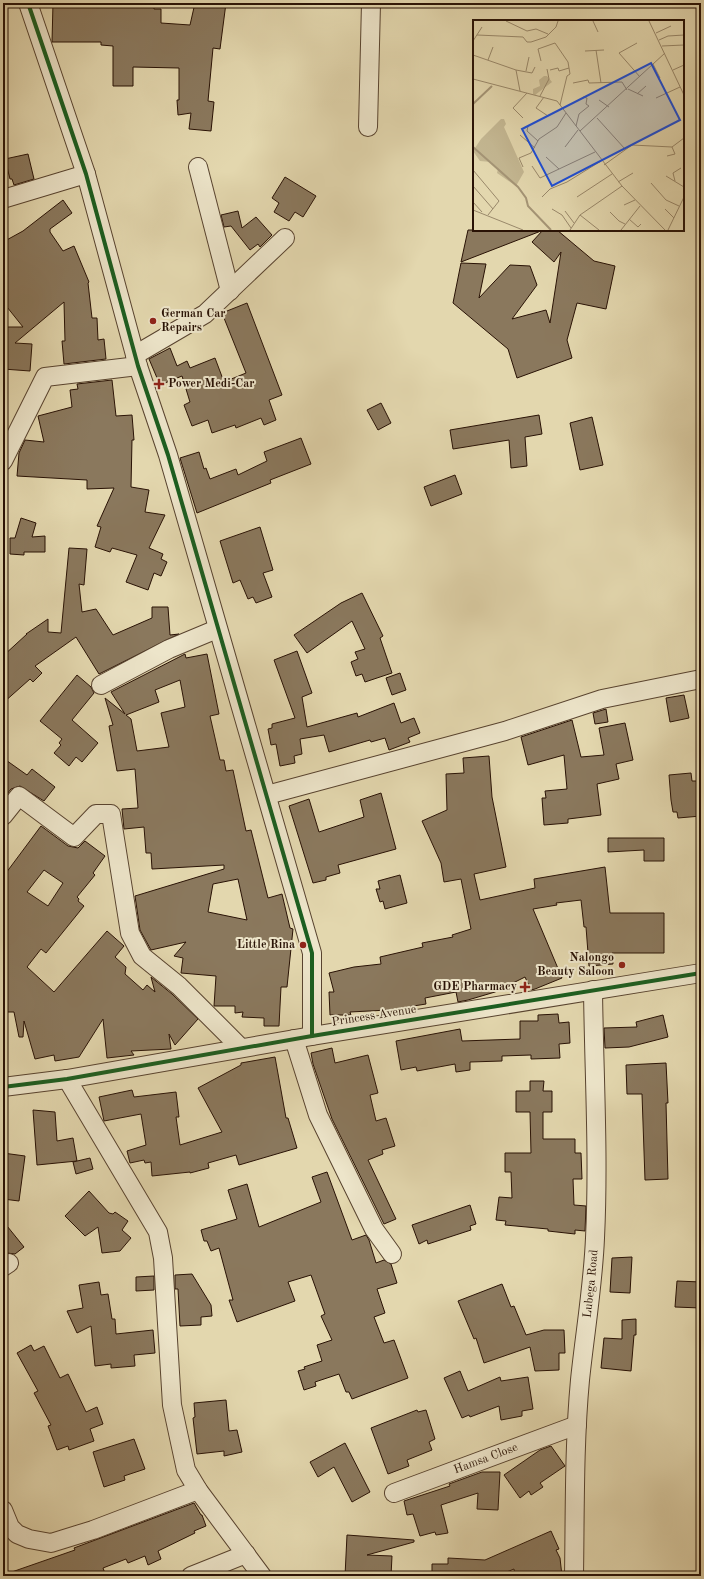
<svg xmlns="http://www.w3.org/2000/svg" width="704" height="1579" font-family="'Old Standard TT',serif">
<rect width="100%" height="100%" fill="#e3d7ae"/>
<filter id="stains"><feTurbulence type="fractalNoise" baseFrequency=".005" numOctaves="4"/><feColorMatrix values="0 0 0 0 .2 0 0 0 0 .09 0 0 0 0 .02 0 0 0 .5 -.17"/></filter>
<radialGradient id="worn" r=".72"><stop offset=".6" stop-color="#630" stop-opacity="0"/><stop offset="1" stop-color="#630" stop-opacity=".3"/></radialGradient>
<g fill="#8a785d" stroke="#291205" fill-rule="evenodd">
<path d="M53,3L154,4V9H161V23L190,25L195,3H226L220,49L213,48L208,101L214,102L211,131L189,129L191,113L178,115L177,100H179V68L133,67V86H113V46L101,45V42H52Z"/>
<path d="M28,154L34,179L14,185L12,179H10L5,159Z"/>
<path d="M285,177L316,196L303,217L295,212L289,221L274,212L279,203L272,198Z"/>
<path d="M63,200L72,213L50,229V232L63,251L74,246L89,282L88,283L92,318H97L98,340L104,339L106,359L64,364L62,341H65L64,302L15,343L32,344L30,371L3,369V327H23L3,302V242L23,231Z"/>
<path d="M238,211L242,228L256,217L272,235L260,247L258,244L250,250L231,226L224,227L221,215Z"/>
<path d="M468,230H541V231L461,262Z"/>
<path d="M543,230H557L594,261L615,266L606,309L577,303L567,340L572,358L517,378L508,349L453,303L461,263L486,264L479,298L510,265L530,266L537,285L512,319L546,310L550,323L561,252L554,262L532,242Z"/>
<path d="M247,303L282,395L269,400L276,420L264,425L261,418L236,428L235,425L212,433L208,420L192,426L184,405L190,402L182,376L160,385L149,359L170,348L177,366L187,361L190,368L215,358L224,382L246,373L222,313Z"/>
<path d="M112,380L116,416L132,415L134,440H132L131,487L149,490L145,512L165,515L149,548L163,554L161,559L167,562L161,576L154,573L148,590L126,582L137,555L112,548L110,552L95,547L101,527L97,526L114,488L87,489V480L17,476L19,453L25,440L44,442L38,416L72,407L70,390L78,389L77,384Z"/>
<path d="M381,403L391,423L378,430L367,410Z"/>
<path d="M539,415L542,434L525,437L527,466L511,468L509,440L453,449L450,430Z"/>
<path d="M592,417L603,465L580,470L570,423Z"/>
<path d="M301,438L311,464L270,480L271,483L197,513L180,458L199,452L204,469L206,468L210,479L236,469L238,475L267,461L264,452Z"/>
<path d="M455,475L462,494L431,506L424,487Z"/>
<path d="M21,518L36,523L32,537L45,536V552H24V555L10,554V538H15Z"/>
<path d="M260,527L273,570L263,573L272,597L256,603L253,597L248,599L240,580L233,583L220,541Z"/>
<path d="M69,548L87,549L84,585L79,584L82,612L96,609L113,635L152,618V607H168L170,635L179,634L99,674L76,637L35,666L42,673L33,682L30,679L3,703V656L27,634H26L48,619V632L61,633Z"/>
<path d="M362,593L383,636L380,638L392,673L365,682L362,674L356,676L351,662L358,659L355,652L365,649L352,621L307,653L294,635L341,603Z"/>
<path d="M297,651L312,693L302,697L307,727L357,713L358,717L394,703L401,723L414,718L420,733L408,738L410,742L389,750L385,738L371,742L370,740L329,752L324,735L300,739L302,754L294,756L295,763L280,766L276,744L271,745L268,729L272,728V724L295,718L274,660Z"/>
<path d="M185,654L186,658L207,654L219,714L210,716L220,760H224L226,771L233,770L246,831L251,830L268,898L282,894L290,928L293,929L287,987H281L279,1026H264V1018L242,1017L243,1012L235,1013V1006H214L216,976L181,973L183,958L174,956L186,942L151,950L140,930L135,896L224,869V865L152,869L151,853H146L144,827L124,829L122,809L138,808L135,769L117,771L109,726L113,725L105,698L125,714L111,692ZM180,680L185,707L161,713L169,747L137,751L131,719L126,715L159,702L155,690ZM238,879L247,920L208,912L213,884Z"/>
<path d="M400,673L406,690L392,695L386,678Z"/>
<path d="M77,675L91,687L94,693L72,720L98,743L82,762L76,757L69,766L54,753L61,745L59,743L62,739L40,721Z"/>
<path d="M684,695L689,718L670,722L666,698Z"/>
<path d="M606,709L608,722L595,724L593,713Z"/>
<path d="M572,720L581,757L604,755L599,728L625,723L633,760L616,764L619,779L597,784L601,815L568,819V823L544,825L542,798H546L545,791L567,789L564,755L528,765L521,737Z"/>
<path d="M489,756L492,797L506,867L474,874L480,900L535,888L534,879L605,867L610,913H664V953H612L613,964L589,966L586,927H584L581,900L556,903L557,905L533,909L562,978L535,989L531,990L525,977L495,992L468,1000L458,1002L456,992L425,998L426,1004L388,1010L350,1012L351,1015H330L329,992H334L329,973L354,967L381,964L380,957L423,947L422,943L453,937L452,935L471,929L461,879L444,882L441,863L422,821L447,810L446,774L464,773L463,758Z"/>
<path d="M3,758L27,775L32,769L55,787L44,801L20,786L11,789L3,799Z"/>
<path d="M691,773L692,781H699V783H701V816L678,818L677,812H673L671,800L669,775Z"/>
<path d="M381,793L396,849L338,865L340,873L326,877V880L313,883L289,806L309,799L319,832L364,817L360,800Z"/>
<path d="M41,826L68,846L78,848L85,841L105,856L93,873L95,875L77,897L79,899L78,901L84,906L46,953L41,949L27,967L54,992L107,931L124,946L115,957L126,967L125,974L143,990L147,985L155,992L151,977L172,994L198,1019L175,1045L169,1034L171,1049L131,1051L134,1055L107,1058L103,1019L79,1057L55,1061L54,1055L35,1059L24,1021L23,1037H19L14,1012H7L3,985V877ZM44,870L63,883L48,906L27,892Z"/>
<path d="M608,838H664V861H644V850L608,852Z"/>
<path d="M400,875L407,903L385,909L383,901L380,902L376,889H380L378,881Z"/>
<path d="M558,1014L559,1023L569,1022L570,1043L559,1044L560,1058L531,1059V1055L502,1056V1061L470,1062V1070L456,1072L455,1064L417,1071L416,1067L401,1070L396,1041L460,1029L462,1041L520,1039V1021H538V1015Z"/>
<path d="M663,1015L668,1037L629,1047L605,1048L604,1028L637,1027L636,1022Z"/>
<path d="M332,1048L335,1063L368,1055L378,1093L370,1095L376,1121L386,1118L395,1146L382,1150L383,1154L368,1160L396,1219L384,1224L332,1119L313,1064L311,1053Z"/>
<path d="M275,1057L286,1118H288L297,1148L239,1165L236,1155L208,1163L209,1168L190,1173V1172L152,1176L151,1162L145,1163L144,1160L130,1163L127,1151L146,1145L141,1114L104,1121L99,1097L132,1090L134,1097L176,1092L179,1117H176L180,1145L222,1132L198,1088L241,1065V1063Z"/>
<path d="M666,1063L668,1103H666L668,1179L645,1180L642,1094H627L626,1065Z"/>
<path d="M530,1081H544L543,1091H552V1112H543V1139H575V1153H581L582,1179H573L574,1205L586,1206L585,1231L575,1230V1234L548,1231V1229L505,1225L506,1221L496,1220L499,1197L512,1198L511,1172H505V1153H531L530,1112H516V1091H530Z"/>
<path d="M33,1110L55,1112L57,1141L73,1138L77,1161L37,1165Z"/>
<path d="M3,1153L25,1156L19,1201L3,1199Z"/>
<path d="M90,1158L93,1169L76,1174L73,1162Z"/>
<path d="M327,1172L352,1240L366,1235L369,1240L376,1263L384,1260L391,1264L397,1283L377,1289L385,1313L374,1317L384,1343L394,1340L408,1378L352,1399L349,1392H346L339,1374L315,1382L316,1386L304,1390L298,1371L305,1369L304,1367L322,1361L317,1345L332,1340L321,1316L325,1314L311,1275L288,1282L295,1301L237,1322L229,1300H233L219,1248L211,1251L207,1241H204L201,1230L237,1219L228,1190L247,1184L259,1227L321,1202L312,1177Z"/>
<path d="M89,1191L109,1213L113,1214L115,1212L128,1221L122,1230L131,1238L120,1251L102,1253L98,1227L85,1236L65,1216Z"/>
<path d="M470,1205L476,1224L470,1226L471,1230L428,1244L427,1240L419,1244L412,1225Z"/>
<path d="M3,1221L24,1247L15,1254L7,1253L3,1247Z"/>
<path d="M632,1257L630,1293L610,1292L612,1258Z"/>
<path d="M192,1274L211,1305L212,1316L201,1317V1325L180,1326L178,1289H175V1275Z"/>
<path d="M154,1276V1290L136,1291V1277Z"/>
<path d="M677,1281L701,1282V1308L675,1307Z"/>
<path d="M99,1282L101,1295L108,1294L112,1319H115L116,1334L153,1330L155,1353L134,1355L135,1366L111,1368V1364L95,1366L91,1326L77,1333L67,1311L83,1308L79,1285Z"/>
<path d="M502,1284L511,1307L514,1306L526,1335L544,1330H564L565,1353H559V1370L535,1371L530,1347L484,1363L476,1338L474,1339L458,1301Z"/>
<path d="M636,1319V1335H634L631,1371L601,1368L604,1338L622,1339V1320Z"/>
<path d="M31,1345L34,1351L44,1346L60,1378L68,1374L86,1412L97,1407L103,1424L90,1429L94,1441L69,1450L68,1446L57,1450L48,1426L51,1425L34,1393L38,1391L17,1353Z"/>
<path d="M460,1371L468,1391L500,1377L501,1381L528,1377L533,1409L522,1411V1416L501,1420L499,1406L470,1417L469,1415L462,1418L444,1378Z"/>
<path d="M226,1400L229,1431L237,1430L242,1452L224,1456V1451L197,1454L193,1418L195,1417L194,1403Z"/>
<path d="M417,1410L418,1412L426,1410L435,1439L429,1442L432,1450L407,1460L409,1466L388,1474L371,1428Z"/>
<path d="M134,1439L145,1469L124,1476L125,1480L104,1487L93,1452Z"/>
<path d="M345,1443L370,1492L352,1502L334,1467L318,1477L310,1462Z"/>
<path d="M551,1446L565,1466L540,1483L543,1487L531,1495L529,1491L520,1498L504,1475L540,1450Z"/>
<path d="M482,1472H500L498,1510L477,1509L478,1493L441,1505L448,1533L436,1535L435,1532L420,1536L413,1514L407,1515L404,1501L450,1486L449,1484Z"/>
<path d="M194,1503L201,1515H202L206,1526L194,1531L195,1533L158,1551L161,1559L148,1565L145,1556L128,1563L126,1559L103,1568L106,1576H6V1574L75,1550L74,1548Z"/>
<path d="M551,1531L559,1549L556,1550L560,1558L562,1576H515L514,1569L497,1576H432V1564H448V1558L485,1560Z"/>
<path d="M347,1535L414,1540V1542L367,1555L392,1556L391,1576H345Z"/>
</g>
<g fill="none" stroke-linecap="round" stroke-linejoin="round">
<g stroke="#58432f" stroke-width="20">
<g id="minor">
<path d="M28,3L86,174L138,366L168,455L312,953V1036"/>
<path d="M368,127L371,3"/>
<path d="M198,167L230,291"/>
<path d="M3,199L86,174"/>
<path d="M135,355L205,314L285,238"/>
<path d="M3,461L45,377L138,366"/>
<path d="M101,685L169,649L217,629"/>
<path d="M267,795L505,731L602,699L701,679"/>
<path d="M3,816L19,796L74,837L96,814H111L130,933L142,956L179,986L241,1048"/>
<path d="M294,1039L318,1115L374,1229L392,1254"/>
<path d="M67,1079L158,1232L163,1258L172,1405L186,1470L198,1490L262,1576"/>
<path d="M3,1087L67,1079L312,1036L701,973"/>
<path d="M3,1267L9,1263"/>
<path id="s1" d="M394,1493L577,1425"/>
<path d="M3,1510L10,1527L17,1534L29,1539L51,1543L93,1530L198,1490"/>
<path d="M191,1576L246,1554"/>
<path id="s2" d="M574,1576C575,1511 574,1445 580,1380C585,1332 593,1286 595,1238C599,1156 594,1073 593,990"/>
</g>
</g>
<use href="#minor" stroke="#ede5ca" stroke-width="18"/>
<g stroke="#ede5ca" stroke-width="6">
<g id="cycleway">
<path d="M28,3L86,174L138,366L168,455L312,953V1036"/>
<path d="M3,1087L67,1079L312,1036L701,973"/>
</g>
</g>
<use href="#cycleway" stroke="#1b5e20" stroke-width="4"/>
</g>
<g fill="#8f2418" stroke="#ede5ca" stroke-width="1.5">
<circle cx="153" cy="321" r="4"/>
<path d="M157 378h4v4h4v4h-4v4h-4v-4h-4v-4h4z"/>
<circle cx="303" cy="945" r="4"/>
<circle cx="622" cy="965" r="4"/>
<path d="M523 981h4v4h4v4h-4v4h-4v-4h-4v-4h4z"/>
</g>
<g text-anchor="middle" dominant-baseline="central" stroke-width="4" stroke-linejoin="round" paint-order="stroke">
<g font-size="12" font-weight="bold" fill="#291205" stroke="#ede5ca" text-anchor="end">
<text x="161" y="314" text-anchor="start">German Car<tspan x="161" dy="14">Repairs</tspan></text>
<text x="168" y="384" text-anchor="start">Power Medi-Car</text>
<text x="295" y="945">Little Rina</text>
<text x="614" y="958">Nalongo<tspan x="614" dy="14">Beauty Saloon</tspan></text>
<text x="517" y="987">GDE Pharmacy</text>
</g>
<g font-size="12" fill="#291205" stroke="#ede5ca">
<text transform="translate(374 1016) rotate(-9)">Princess Avenue</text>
<text stroke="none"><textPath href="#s2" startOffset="293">Lubega Road</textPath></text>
<text stroke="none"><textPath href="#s1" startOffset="98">Hamsa Close</textPath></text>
</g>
</g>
<g transform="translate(473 20)">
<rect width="211" height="211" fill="#e3d7ae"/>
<path d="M71,56H74L79,62L62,75L60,74V69L67,66L66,60ZM28,99H31L33,104L31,107L51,152L43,166L24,153L25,149L18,142L7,141L0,131L8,119Z" fill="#c3b691"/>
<path fill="none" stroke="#a49475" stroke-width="2" d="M0,84L19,66M0,127L45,167L53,178L55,186L78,210"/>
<path fill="none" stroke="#99886a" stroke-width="1" d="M33,1L54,11L63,9L75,14M120,1L125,12M176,1L211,75M183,13L198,6M4,15L50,17L54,22H58L73,17L83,7L85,1M186,20L195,16L211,15M0,21L9,7M164,23L146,33L167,57M189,26L211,25M123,30L128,63M112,31L131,30M0,35L43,50L59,53L62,47M15,40L20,27M68,41L65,29L82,23L95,42L97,54L94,56L87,85M180,44L187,58M43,50L47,71M77,50L85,48L86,51L96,48M200,50L211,45M53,51L56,37M0,59L84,81L149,166L192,210M100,63L115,60L116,63L149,62L154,70M155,69L170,76M164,74L173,66M67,76L76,59L74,49M71,77L63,88L75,96M183,78L207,67M126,80L136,87M50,98L40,88L54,73M124,98L152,129M55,106L54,111L65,121M103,106L106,94L116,86L113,84L114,78L110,77M107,111L192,33M47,115L62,128M92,127L105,110M194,136L202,134L199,127M73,137L86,149M131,145L159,125L199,127L211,118M59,146L67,158L122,132M50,147L46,138L58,133L66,119L84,107L93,93M0,150L26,181L15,195M193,156L211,167M202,161L200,153L208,148M145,162L160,153M178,163L193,180L206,186M0,166L20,189M69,177L77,169L94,162L128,141M104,177L139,154M0,182L9,192M151,185L162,180M79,189L89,195L98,208M192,189L201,198M0,190L50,210M92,191L101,203M137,192L146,201L152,204M107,195L126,210M156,199L165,207L168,204M97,210L107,195L149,166M148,210L167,186M195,210L211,177"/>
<path fill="#1d4ed8" fill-opacity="0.15" stroke="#1d4ed8" stroke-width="2" d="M178,43L207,100L79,166L49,109Z"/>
<rect width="211" height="211" fill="none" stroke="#291205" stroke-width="2"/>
</g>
<rect width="704" height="1579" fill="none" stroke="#e3d7ae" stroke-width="16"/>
<rect x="4" y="4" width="696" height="1571" fill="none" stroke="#291205" stroke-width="2"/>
<rect x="8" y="8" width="688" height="1563" fill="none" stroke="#291205"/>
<rect width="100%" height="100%" filter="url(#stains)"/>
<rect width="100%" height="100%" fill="url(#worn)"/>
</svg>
